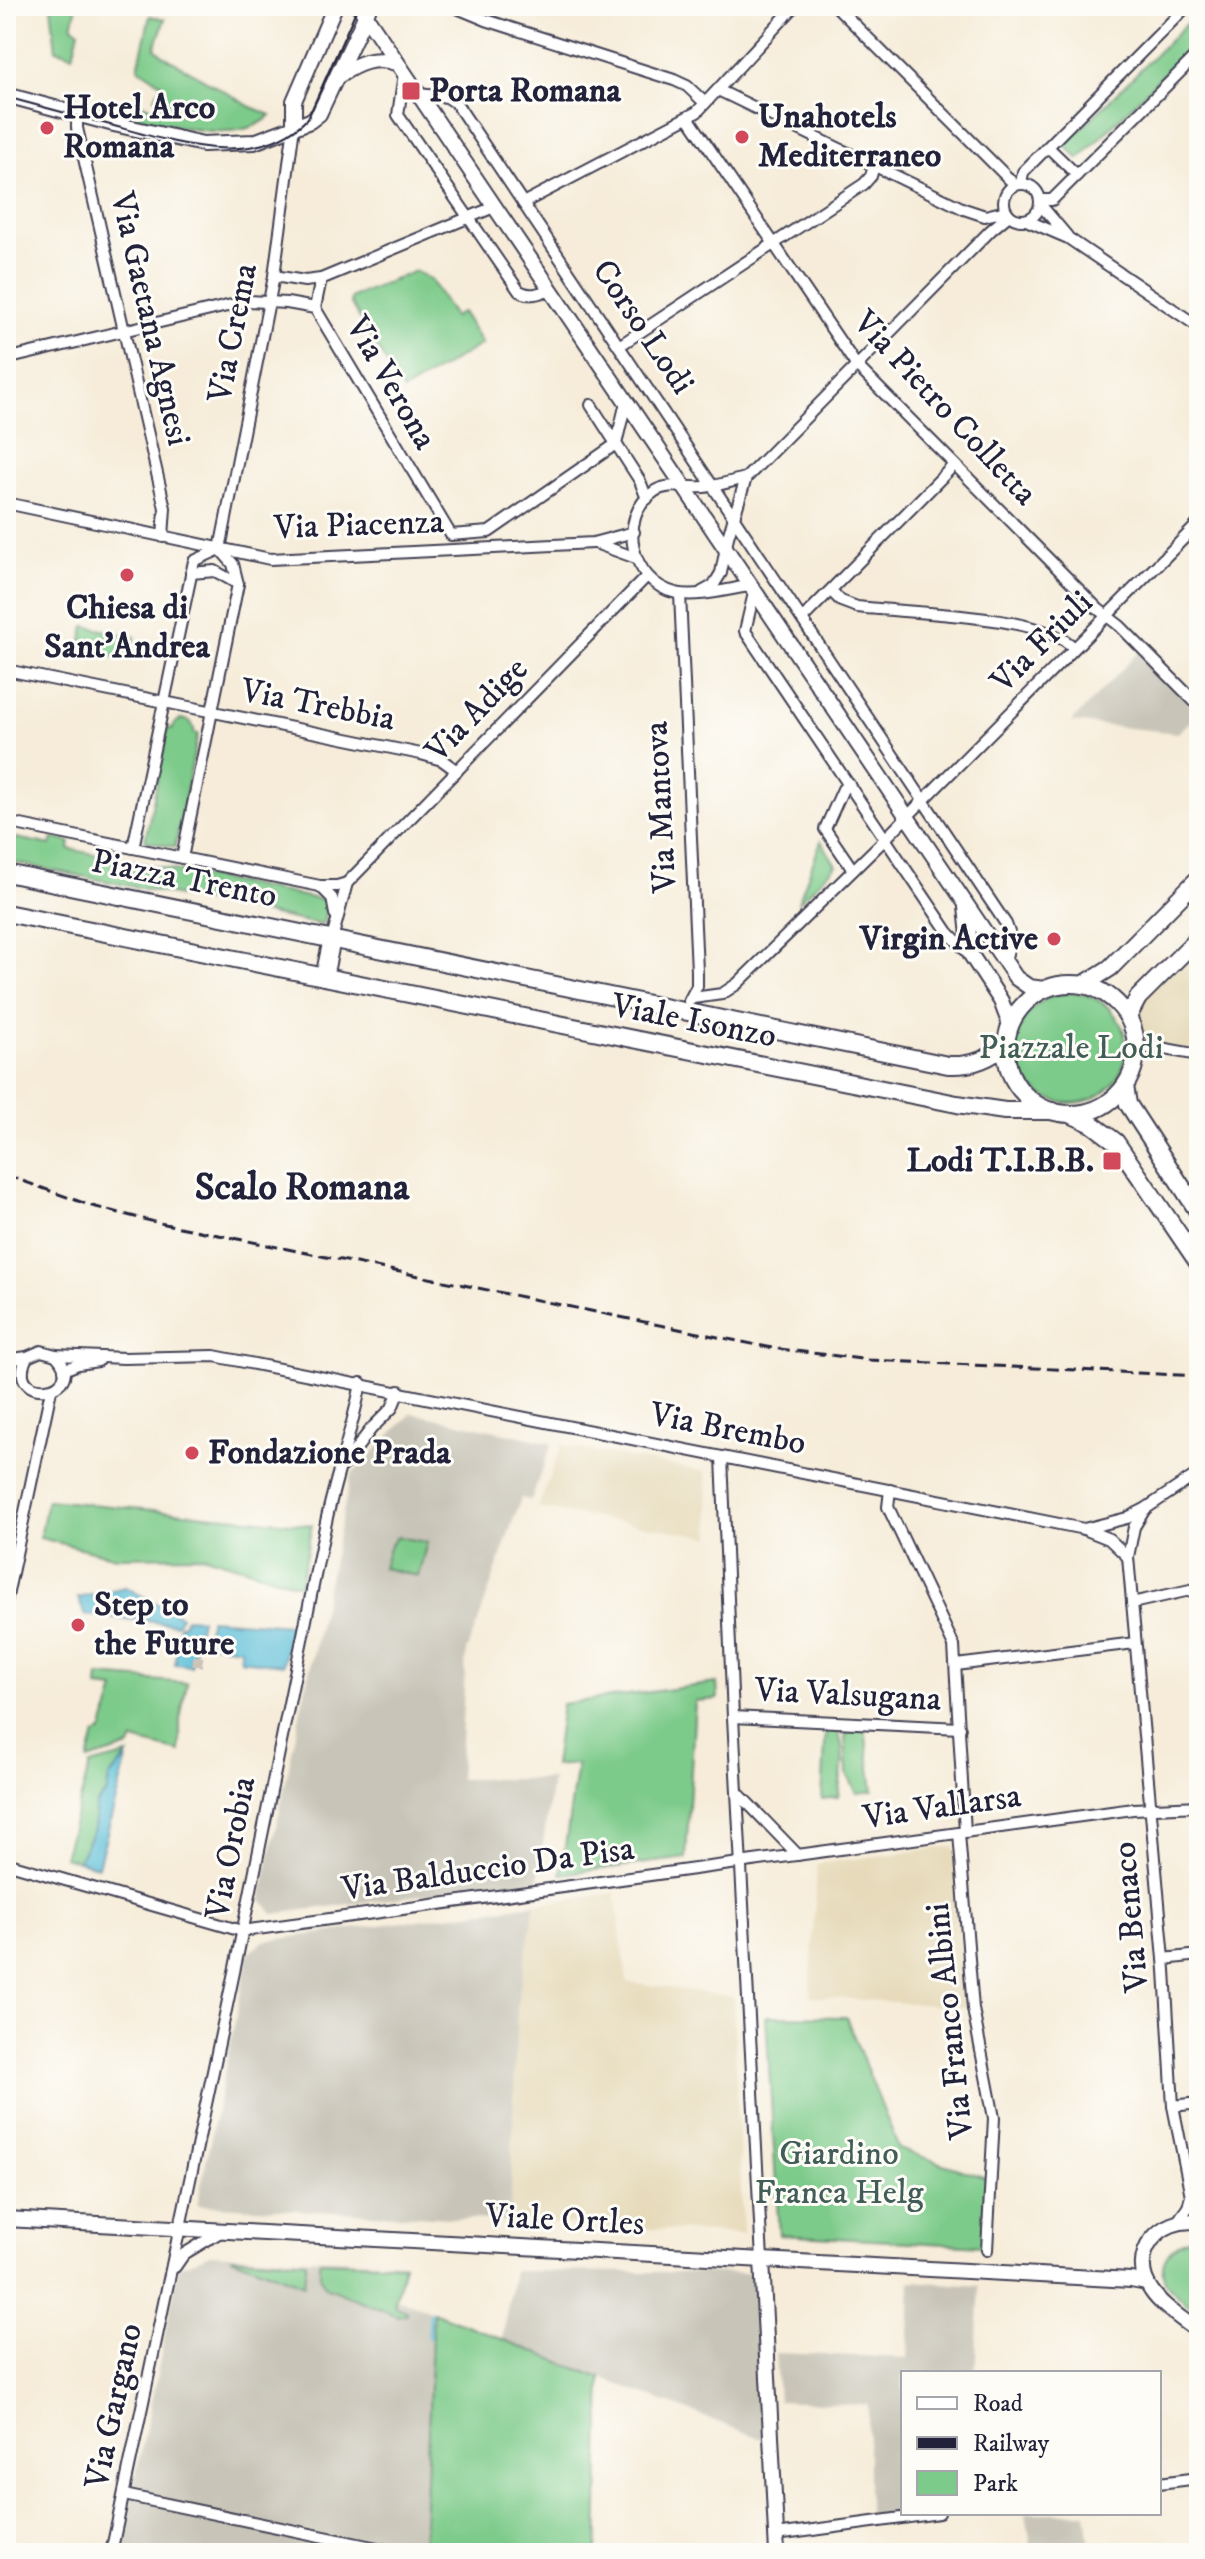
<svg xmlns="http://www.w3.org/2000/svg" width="1205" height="2559" font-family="'IM FELL DW Pica',serif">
<rect width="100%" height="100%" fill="#fdfcf7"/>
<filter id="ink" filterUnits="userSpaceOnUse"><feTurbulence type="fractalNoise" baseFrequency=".0125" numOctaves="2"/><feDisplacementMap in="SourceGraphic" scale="16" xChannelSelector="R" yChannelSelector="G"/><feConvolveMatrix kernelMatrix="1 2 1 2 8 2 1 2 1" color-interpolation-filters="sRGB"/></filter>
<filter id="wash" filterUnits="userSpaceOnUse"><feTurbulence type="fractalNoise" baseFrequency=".006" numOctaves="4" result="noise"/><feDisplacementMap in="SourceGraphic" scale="32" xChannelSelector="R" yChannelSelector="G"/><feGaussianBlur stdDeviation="1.8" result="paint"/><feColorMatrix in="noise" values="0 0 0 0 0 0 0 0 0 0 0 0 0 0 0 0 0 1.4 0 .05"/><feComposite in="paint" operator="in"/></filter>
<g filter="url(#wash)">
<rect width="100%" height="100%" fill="#f6ecd9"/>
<g fill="#e6daba">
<path d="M1199,942V1051L1137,1042L1128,1013Z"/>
<path d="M562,1445L706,1472L711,1537L538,1508Z"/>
<path d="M954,1846L966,2007L810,1996L817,1864Z"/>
<path d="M615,1893L627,1982L733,1997L743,2234L510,2221L517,2005L535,1904Z"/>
</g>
<g fill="#c8c4b8">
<path d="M1139,652L1199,713L1178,733L1071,722Z"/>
<path d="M412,1413L552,1443L531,1500L521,1498L478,1622L466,1651L459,1779H552L538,1880L273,1914L261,1898L351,1475Z"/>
<path d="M535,1904L517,2005L510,2221L197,2205L249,1953L264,1941Z"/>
<path d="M210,2254L405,2262L396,2299L433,2312L423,2553H120L179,2267Z"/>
<path d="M514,2271L755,2273L765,2440L502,2340Z"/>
<path d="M911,2281L980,2286L975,2373H903V2513L868,2521V2405L778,2401L775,2353L908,2358Z"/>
<path d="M1026,2513H1086L1091,2553H1032Z"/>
</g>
<g fill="#7dcb8a" stroke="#507662" stroke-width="2">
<path d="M51,6H77L72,26L79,31L73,55L56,50Z"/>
<path d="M1196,14L1199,17V38L1079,159L1065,145Z"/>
<path d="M150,16L165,19L155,48L164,56L251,107L271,115C241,146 167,125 129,114L133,100L158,111L163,103L155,97L162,84L138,68Z"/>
<path d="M415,271L431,280L454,317L462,312L482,344L403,391L350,302L352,297Z"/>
<path d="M85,626L135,637L130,660L80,649Z"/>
<path d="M181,719L190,721L194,729V733L198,734L175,847L145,841L168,728L173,729L174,724Z"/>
<path d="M6,836L51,845L53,838L70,842L69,849L328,901L323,925L6,861Z"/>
<path d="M821,841L836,865L798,903Z"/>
<circle cx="1071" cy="1048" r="55"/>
<path d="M47,1500L312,1525L300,1585L205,1556L116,1557L40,1538Z"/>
<path d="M397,1537L427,1542L418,1576L383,1568L389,1547Z"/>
<path d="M99,1676L187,1683L180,1720V1752L133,1740L130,1747L88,1760L95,1735L102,1732L115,1689L98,1687Z"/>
<path d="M717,1683L718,1699L695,1701L686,1858L561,1874L577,1764L554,1766L562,1704Z"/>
<path d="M826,1727H835C848,1745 841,1776 838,1797L822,1799Z"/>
<path d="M852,1728L865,1729L873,1791L857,1793L847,1774L845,1736Z"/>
<path d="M128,1755L109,1778L107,1792L96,1805L94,1829L78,1861L64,1857L90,1765Z"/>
<path d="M766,2016L846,2017L899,2149L986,2178L982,2246L779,2235Z"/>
<path d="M1192,2238L1199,2240V2313C1189,2305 1177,2297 1169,2287C1153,2267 1170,2242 1192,2238Z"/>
<path d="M231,2257L306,2261L304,2285Z"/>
<path d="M320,2261L404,2264L394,2306L407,2311L406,2314L398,2316L325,2287L320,2276Z"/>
<path d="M433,2312L601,2378L597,2553H423Z"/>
</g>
<g fill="#59bdd7" stroke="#3e7089" stroke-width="2">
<path d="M125,1587L181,1616L176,1624L85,1615L78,1598Z"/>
<path d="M186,1618L201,1619L191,1666L175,1664L179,1625L183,1624Z"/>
<path d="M210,1619L291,1625L283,1665L240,1660L241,1648L203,1643Z"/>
<path d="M128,1755L98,1866L78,1861L94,1829L96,1805L107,1792L109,1778Z"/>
</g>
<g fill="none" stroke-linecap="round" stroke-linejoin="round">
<g stroke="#59bdd7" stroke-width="3">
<path d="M429,2338L430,2313"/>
<path d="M421,2553V2547"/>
</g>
</g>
</g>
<g filter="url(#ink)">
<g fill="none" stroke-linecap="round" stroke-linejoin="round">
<path stroke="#ccc4b9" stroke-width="10" stroke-dasharray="10 5" stroke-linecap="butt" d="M197,1666L200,1643"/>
<g stroke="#424053" stroke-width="14">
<g id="street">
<path d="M452,6L486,20L674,80L687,86L705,103"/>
<path d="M836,6L1015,185"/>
<path d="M404,73L398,115L519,291C530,297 539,294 549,289"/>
<path d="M718,90L964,209L985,216L1006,211"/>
<path d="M418,94L447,97L456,103L1006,924L1011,938L1005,961"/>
<path d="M77,114V128L165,508L163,537"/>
<path d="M688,117L856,365L1098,609L1120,626L1199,706"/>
<path d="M1048,147L1077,175"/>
<circle cx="1022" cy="202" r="18"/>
<path d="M1021,184L1023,172L1187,6"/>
<path d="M1040,200H1052L1199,53"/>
<path d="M523,203L697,112L795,6"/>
<path d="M1040,204L1067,236"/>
<path d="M1026,220L1068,238L1199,327"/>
<path d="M274,276L305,281L321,279L494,207"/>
<path d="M315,308L321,279"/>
<path d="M619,346L864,184L871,176L874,166"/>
<path d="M6,359L248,301L287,303L315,308L451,535L489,532L616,444"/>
<path d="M591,405L640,481L647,499"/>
<path d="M616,444L626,402"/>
<path d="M746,478C732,481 718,486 704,487C688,489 669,482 655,491C616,517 630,582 676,593C695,598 729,589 749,586"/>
<path d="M6,503L270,559L593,543L634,532"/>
<path d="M595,543L636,558"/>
<path d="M220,549L274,276L294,126"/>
<path d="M191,573L215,571L238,584"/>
<path d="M831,591L841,601L857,607C905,613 1044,614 1074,648"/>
<path d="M702,592L713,586L721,573L728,537L746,478L991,230L1009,215"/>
<path d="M754,593L745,631L948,932L970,955"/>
<path d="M680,594L697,971V986L689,1001"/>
<path d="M802,619L954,465"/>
<path d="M6,670L421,754L442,760L457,771"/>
<path d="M849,784L843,789L825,829L853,870"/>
<path d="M6,822L320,886H337L347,883"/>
<path d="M133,848L194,561L218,550"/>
<path d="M182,858L238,584L233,564L220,549"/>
<path d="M320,886L332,898L335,914"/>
<path d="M332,939L347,883L646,577"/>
<path d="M693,998L722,994L737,984L880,844L1199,523"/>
<path d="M1136,1054L1149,1046L1199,1055"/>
<path d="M27,1357C3,1406 92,1394 56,1355"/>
<path d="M6,1360L27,1357L41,1351L56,1355L124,1358L214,1356L1084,1529L1109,1539L1128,1557"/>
<path d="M64,1370L78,1364L98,1361"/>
<path d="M722,1457L733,1717L762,2260"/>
<path d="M344,1465L371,1429L392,1408L399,1391"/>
<path d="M890,1490L888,1507L954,1646L965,1832"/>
<path d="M1145,1509L1134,1527L1128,1557L1165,1970L1173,2106L1191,2196L1188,2207L1178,2221"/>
<path d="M1084,1529L1127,1518L1145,1509L1199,1473"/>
<path d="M6,1601L51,1390"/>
<path d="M1132,1603L1199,1588"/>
<path d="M956,1665L1135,1643"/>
<path d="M733,1717L960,1728"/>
<path d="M738,1793L798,1855"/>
<path d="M959,1833L973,2009L994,2118L987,2250"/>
<path d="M6,1863L242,1931L1133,1809L1199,1806"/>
<path d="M1164,1959L1199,1955"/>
<path d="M1173,2106L1199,2103"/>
<path d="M175,2267L184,2254L222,2231"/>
<path d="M1159,2483L1199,2478"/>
<path d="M124,2495L401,2553"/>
<path d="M776,2535L939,2513"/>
<path d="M111,2553L237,1958L326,1522C336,1475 352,1431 361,1383"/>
</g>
</g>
<g stroke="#424053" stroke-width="18">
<g id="secondary">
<path d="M359,6L1016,978L1029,987L1044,989"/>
<path d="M340,75C358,63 374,56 396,63"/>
<path d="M6,95L114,124L203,144L254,142L310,121L319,114L368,10"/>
<path d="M294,126V101L335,6"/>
<path d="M966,907L971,955L1001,1001L1010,1025"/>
<path d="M6,2219L1131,2280L1147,2283"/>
<path d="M1199,2222C1160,2215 1127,2255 1151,2290C1162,2307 1183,2319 1199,2332"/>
<path d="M762,2260L777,2553"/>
</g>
</g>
<g stroke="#424053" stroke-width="20">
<g id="primary">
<path d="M6,873L948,1065C969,1066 989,1060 1005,1045"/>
<path d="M6,913L957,1104L1005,1111H1053"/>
<path d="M324,977L332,939"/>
<circle cx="1071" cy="1049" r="65"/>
<path d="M1083,985L1110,968L1199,878"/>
<path d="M1128,1017L1138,998L1199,937"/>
<path d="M1125,1086L1128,1104L1199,1213"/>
<path d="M1072,1115L1092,1124L1116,1142L1199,1264"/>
</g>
</g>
<use href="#street" stroke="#fff" stroke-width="10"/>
<use href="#secondary" stroke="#fff" stroke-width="14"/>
<use href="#primary" stroke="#fff" stroke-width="16"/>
<path stroke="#22223b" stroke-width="2" d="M6,97C42,107 78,116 114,126C173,142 257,171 308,118L358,6"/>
<path stroke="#22223b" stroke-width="3" stroke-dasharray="12 6" stroke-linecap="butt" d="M6,1175L92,1206L155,1222L772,1348L869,1360L1199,1376"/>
</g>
</g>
<g fill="#d1495b" stroke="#fdfcf7" stroke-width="3">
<rect x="401" y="81" width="20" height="20" rx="4"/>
<circle cx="47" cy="128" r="8"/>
<circle cx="742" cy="137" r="8"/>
<circle cx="127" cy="575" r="8"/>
<circle cx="1054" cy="939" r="8"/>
<rect x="1102" y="1151" width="20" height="20" rx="4"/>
<circle cx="192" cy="1453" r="8"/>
<circle cx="78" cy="1625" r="8"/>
</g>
<g text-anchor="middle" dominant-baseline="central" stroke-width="6" stroke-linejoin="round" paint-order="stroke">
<g font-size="34" font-weight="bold" fill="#22223b" stroke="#fdfcf7" text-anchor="start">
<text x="429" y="91">Porta Romana</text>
<text x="63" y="108">Hotel Arco<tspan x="63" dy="39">Romana</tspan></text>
<text x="758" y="117">Unahotels<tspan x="758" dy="39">Mediterraneo</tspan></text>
<text x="127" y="608" text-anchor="middle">Chiesa di<tspan x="127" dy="39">Sant'Andrea</tspan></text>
<text x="1038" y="939" text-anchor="end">Virgin Active</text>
<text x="1094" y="1161" text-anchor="end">Lodi T.I.B.B.</text>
<text x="208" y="1453">Fondazione Prada</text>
<text x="94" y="1605">Step to<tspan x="94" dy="39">the Future</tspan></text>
</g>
<g font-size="34" fill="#22223b" stroke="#fdfcf7">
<text transform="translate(150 319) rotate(77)">Via Gaetana Agnesi</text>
<text transform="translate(643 327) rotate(56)">Corso Lodi</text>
<text transform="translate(233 333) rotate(-79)">Via Crema</text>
<text transform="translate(391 383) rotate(60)">Via Verona</text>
<text transform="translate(945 408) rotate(47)">Via Pietro Colletta</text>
<text transform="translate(359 525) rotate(-2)">Via Piacenza</text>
<text transform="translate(1042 642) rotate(-45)">Via Friuli</text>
<text transform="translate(318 705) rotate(11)">Via Trebbia</text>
<text transform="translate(477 710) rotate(-46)">Via Adige</text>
<text transform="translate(661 807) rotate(-93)">Via Mantova</text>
<text transform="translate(184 879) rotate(11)">Piazza Trento</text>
<text transform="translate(694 1021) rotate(11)">Viale Isonzo</text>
<text transform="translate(728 1429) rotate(11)">Via Brembo</text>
<text transform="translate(848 1695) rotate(3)">Via Valsugana</text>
<text transform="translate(942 1807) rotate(-8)">Via Vallarsa</text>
<text transform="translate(231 1848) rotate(-79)">Via Orobia</text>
<text transform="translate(488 1869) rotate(-8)">Via Balduccio Da Pisa</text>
<text transform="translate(1131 1917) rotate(-95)">Via Benaco</text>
<text transform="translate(950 2021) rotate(-96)">Via Franco Albini</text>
<text transform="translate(565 2220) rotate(3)">Viale Ortles</text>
<text transform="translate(114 2406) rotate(-78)">Via Gargano</text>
</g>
<g font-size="34" fill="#425d57" stroke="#fdfcf7">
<text x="1071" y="1048">Piazzale Lodi</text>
<text x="839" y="2154">Giardino<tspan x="839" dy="39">Franca Helg</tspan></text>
</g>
<g font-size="38" font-weight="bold" fill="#22223b" stroke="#fdfcf7">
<text x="302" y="1188">Scalo Romana</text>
</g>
</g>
<rect width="1205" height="2559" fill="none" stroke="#fdfcf7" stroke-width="32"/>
<rect x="901" y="2371" width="260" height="144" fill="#fdfcf7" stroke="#a5a5ac" stroke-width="2"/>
<rect x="917" y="2397" width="40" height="12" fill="#ffffff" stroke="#a5a5ac" stroke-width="2"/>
<text x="973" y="2411" font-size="24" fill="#22223b">Road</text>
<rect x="917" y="2437" width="40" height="12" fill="#22223b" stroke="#a5a5ac" stroke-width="2"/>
<text x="973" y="2451" font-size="24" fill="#22223b">Railway</text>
<rect x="917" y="2471" width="40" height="24" fill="#7dcb8a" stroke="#a5a5ac" stroke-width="2"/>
<text x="973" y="2491" font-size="24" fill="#22223b">Park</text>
</svg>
